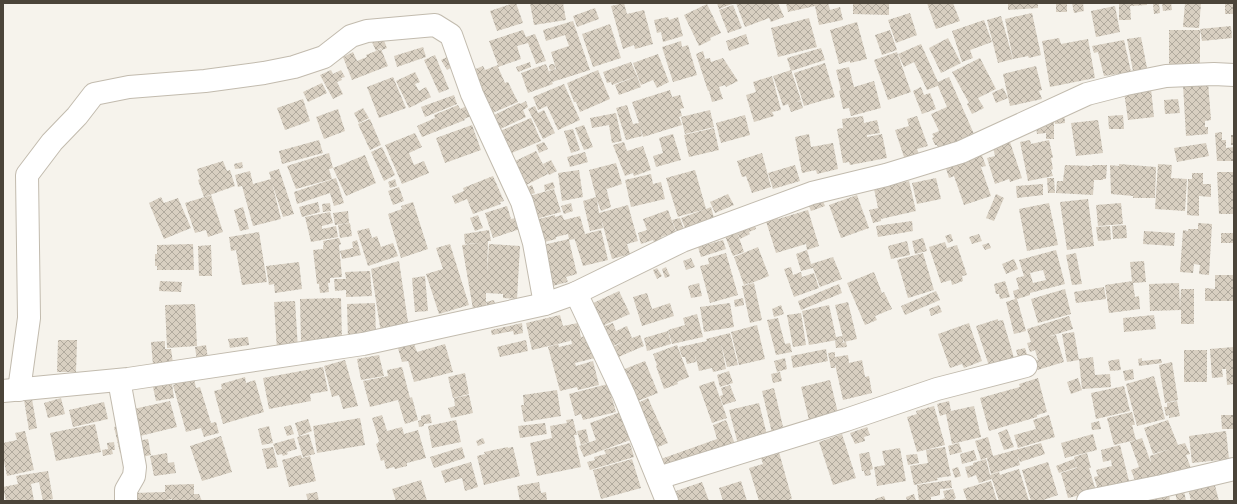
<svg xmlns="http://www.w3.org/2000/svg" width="1237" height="504" font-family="Barlow,sans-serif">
<defs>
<pattern id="building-cross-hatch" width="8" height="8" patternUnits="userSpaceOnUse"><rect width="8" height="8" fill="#d8cfc1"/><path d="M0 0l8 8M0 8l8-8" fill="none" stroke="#b1aa9e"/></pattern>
</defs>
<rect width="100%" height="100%" fill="#f6f3ec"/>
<g fill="url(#building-cross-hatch)" fill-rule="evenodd">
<path d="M514,3H516L523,23L497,31L490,11Z"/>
<path d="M530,3H563L566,20L534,25Z"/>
<path d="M624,3L627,14L644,10L653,44L635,49L634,45L623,49L611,6Z"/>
<path d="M717,3H731L732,4L719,9Z"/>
<path d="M736,3H778L784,17L771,22L769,18L745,27Z"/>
<path d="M786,3H828L830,10L840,7L843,20L819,25L815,6L788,12Z"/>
<path d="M853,3H889V15L853,14Z"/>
<path d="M927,3H953L960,21L936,29Z"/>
<path d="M1008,3H1038V8L1008,10Z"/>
<rect x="1056" y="3" width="11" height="9"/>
<path d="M1072,3H1083L1084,11L1074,13Z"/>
<path d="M1119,3H1147V5L1130,6L1131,20H1119Z"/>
<path d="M1159,3L1160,13L1154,14L1153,4Z"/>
<path d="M1162,3H1171L1172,10L1163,11Z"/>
<path d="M1185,3H1201L1199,28L1183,27Z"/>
<rect x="1225" y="3" width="9" height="11"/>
<path d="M707,4L721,33L710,38L711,40L699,46L684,15Z"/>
<path d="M733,5L742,28L728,33L719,10Z"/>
<path d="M1115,6L1120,32L1096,37L1091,11Z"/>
<path d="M595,8L599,19L577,27L573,16Z"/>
<path d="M910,13L917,35L896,43L888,20Z"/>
<path d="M1032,13L1041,55L1029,58L1028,56L1013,59L1005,19Z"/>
<path d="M1001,16L1013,59L998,63L987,20Z"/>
<path d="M668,17L669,20L678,17L683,36L663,42L661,32L657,33L654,20Z"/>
<path d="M809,18L817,47L778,57L771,28Z"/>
<path d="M984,20L992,42L970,50L973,58L962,62L952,31Z"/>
<path d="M573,21L590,70L552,82L553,84L528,93L521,73L546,64L552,80L549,71L556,69L551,52L569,46L565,35L546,41L543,30Z"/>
<path d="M857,22L867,59L850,63V61L839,64L830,30Z"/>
<path d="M610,24L621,58L593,67L582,34Z"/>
<path d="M1231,26L1232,38L1202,41L1200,29Z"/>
<path d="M523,30L526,37L535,34L546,61L536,64L528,43L517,46L521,59L498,67L505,83L508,82L518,102L490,114L473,70L483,66L485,70L498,65L489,41Z"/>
<path d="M890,30L897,50L882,55L875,35Z"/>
<path d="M1169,30H1200V67L1169,68Z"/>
<path d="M746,34L749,44L729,51L726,41Z"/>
<path d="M1141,37L1147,68L1133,71L1127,39Z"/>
<path d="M383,38L387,48L382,50L381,48L376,51L372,42Z"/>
<path d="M948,38L961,63L941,73L929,48Z"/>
<path d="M1059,38L1061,44L1088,39L1095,78L1050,87L1042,41Z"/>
<path d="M1124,40L1131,72L1104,76L1098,52L1094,53L1092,46Z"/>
<path d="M681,41L682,47L688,45L697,75L673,82L662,47Z"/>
<path d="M921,44L938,82L949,77L974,134L947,146L939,150L937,145H935L932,138L934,137L932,134L939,131L931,114L947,107L938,86L940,85L927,90L914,62L904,67L898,54Z"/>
<path d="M423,47L426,57L397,67L394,56Z"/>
<path d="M821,48L825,60L791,71L787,58Z"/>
<path d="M381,49L388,66L352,80L343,57L353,52L357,61L367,57L366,55Z"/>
<path d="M703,51L705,59L710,58L711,62L723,58L738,81L726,87L725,85L719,87L723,99L712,102L709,91L714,89L708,91L696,54Z"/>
<path d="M897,52L911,92L888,100L874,60Z"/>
<path d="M658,54L669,82L657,88L653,80L641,85L633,63Z"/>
<path d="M435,55L449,89L439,93L424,60Z"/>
<path d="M449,56L454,66L447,70L441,60Z"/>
<path d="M980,58L996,89L978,98L984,108L972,114L967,104L969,103L952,72Z"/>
<path d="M530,62L531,67L518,72L516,67Z"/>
<path d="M631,62L637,76L612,85L611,82L607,83L603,72Z"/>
<path d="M825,63L835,97L804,106L794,73Z"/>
<circle cx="552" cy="67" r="3"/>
<path d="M1036,66L1042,90L1039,91L1042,99L1010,106L1003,74Z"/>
<path d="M849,67L854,87L874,81L881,108L851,116L849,108L843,109L839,91L841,90L836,70Z"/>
<path d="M331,70L333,74L341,70L345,77L341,78L342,80L337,82L343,94L333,99L320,75Z"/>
<path d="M598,70L610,99L580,112L576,102H574L567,83Z"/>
<path d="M791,70L801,100L796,102L801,101L803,108L791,112L788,104L783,106L773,76Z"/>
<path d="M415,72L420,82L415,84L419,91L426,87L431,97L409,108L396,81Z"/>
<path d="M637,76L641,87L619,95L615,85Z"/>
<path d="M772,76L781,110L772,112L774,116L754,122L746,95L756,92L753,82Z"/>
<path d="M393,77L406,108L379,118L367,87Z"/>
<path d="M1208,82L1211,120L1205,121V127H1208V134L1186,136L1183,85Z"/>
<path d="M322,83L327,93L308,102L303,92Z"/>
<path d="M564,84L580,120L558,130L547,106L538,110L533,97Z"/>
<path d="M921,87L924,95L930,93L936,109L922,114L913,91Z"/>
<path d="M1003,88L1008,98L996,103L992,93Z"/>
<path d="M1151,89L1154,117L1128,120L1124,92Z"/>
<path d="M670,90L672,97L680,95L684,108L680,109L682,116L679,117L682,125L643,137L640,126L642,136L626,140L616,108L627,105L633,124L639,123L632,102Z"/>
<path d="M454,95L457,104L425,117L421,107Z"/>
<path d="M303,99L310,121L285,130L277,108Z"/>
<path d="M1178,99L1180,113L1165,114L1164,100Z"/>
<path d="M526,101L528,107L523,110L526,117L496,131L490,117L519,103L520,104Z"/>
<path d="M458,105L460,109L467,106L471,116L464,119L465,120L422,137L417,126L435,118L434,115Z"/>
<path d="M535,106L538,113L544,110L555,133L543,139L528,109Z"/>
<path d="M363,108L369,118L359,123L354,113Z"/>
<path d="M338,109L345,131L324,139L316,117Z"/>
<path d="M710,110L714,127L685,134L681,117Z"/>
<path d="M616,113L622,141L612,143L609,125L592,128L590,118Z"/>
<path d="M1064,113L1065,123L1055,124L1054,114Z"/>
<path d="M745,115L750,135L721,143L716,123Z"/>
<path d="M1123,115L1124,129H1109L1108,116Z"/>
<path d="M863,116L864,123L877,120L880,133L867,135V137L882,134L887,158L850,165L849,162L843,163L837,129L843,128L842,119Z"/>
<path d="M917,116L928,146L917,149L919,154L905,160L895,130L909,126L907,119Z"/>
<path d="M531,118L541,141L509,154L500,131Z"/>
<path d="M370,119L381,145L370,150L358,124Z"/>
<path d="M1098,120L1103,153L1076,156L1071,123Z"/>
<path d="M1045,122H1054V139H1046V133L1037,134L1036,126H1045Z"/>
<path d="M472,125L481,150L445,163L436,138Z"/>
<path d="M584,125L593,147L584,150L575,128Z"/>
<path d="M714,128L719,150L689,157L684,135Z"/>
<path d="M573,129L580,150L571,153L564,131Z"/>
<path d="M1222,132V140H1226V148L1234,147V161H1217L1215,133Z"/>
<path d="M415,133L422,147L409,153L414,165L424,161L429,173L402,184L385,145Z"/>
<path d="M673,134L681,160L656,167L653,156L663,153L659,138Z"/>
<path d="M809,134L811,147L833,143L838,169L817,174L815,166L816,170L802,173L795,137Z"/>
<rect x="1231" y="135" width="3" height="10"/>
<path d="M319,140L323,153L282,164L279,151Z"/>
<path d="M1030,140L1031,144L1049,140L1053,158H1051L1053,169L1051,170L1053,176L1028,181L1020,142Z"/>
<path d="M544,142L548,149L539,153L536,145Z"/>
<path d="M624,142L627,151L643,146L651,170L634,176L633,173L625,176L613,145Z"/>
<path d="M1010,142L1022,178L1010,182L1009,179L995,184L987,158L995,156L993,147Z"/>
<path d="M1206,143L1209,156L1177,162L1174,148Z"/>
<path d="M382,147L395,175L384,181L371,152Z"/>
<path d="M536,151L548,174L524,186L507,165Z"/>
<path d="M585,152L588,162L570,167L567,157Z"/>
<path d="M329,153L333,168L329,169L332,179L296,189L287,166Z"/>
<path d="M762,153L771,187L752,193L746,176L742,177L737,161Z"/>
<path d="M981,153L986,166L981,167L991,196L964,205L954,176L949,178L945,165Z"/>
<path d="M365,155L376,183L346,196L333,168Z"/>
<path d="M551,160L557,171L549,175L543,164Z"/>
<path d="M223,161L227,171L230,170L235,186L204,197L198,180L200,179L197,169Z"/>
<path d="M242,162L243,168L235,169L234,164Z"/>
<path d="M616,163L622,184L607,189L606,187L611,207L601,211L597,200L599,213L628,205L638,241L627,244L630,254L612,259L601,218L603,228L590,231L583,201L596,197L589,170Z"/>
<path d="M1119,164L1156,167L1155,198H1133V196L1111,194L1110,165L1119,166Z"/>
<path d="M1158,164L1172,165L1171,178L1187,179L1185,211L1155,209Z"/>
<path d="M795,165L800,181L773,189L768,173Z"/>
<path d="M1065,165L1092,166V165H1107L1106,179H1103V180H1094L1093,195L1056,193L1057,181H1063Z"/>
<path d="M279,169L294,214L283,217L272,183L281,219L253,226L242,186L238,187L235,175L250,171L253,184L271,179L269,172Z"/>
<path d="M579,170L583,197L562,201L558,173Z"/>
<path d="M695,170L706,209L711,207L714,218L685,228L681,218L703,210L680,216V215V216L678,217L666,178Z"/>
<path d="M1217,172H1234V214H1219Z"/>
<path d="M1192,173H1203V184H1211V197L1199,196V216L1187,215L1188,179H1192Z"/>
<path d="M651,174L653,184L661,182L665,199L631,207L625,180Z"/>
<path d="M493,176L504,201L500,202L501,204L473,214L467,199L455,204L452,196L464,191L463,188Z"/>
<path d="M336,178L344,203L334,206L330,193L297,204L294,192Z"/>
<path d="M936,178L941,199L917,204L912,183Z"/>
<path d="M1047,178H1054L1055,193H1048Z"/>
<path d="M395,179L397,186L390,188L388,182Z"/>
<path d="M909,181L916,211L881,219V221L873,223L869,210L878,208L874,189Z"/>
<path d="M553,182L555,188L545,191L544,185Z"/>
<path d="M1043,184V195L1017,198L1016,186Z"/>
<path d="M532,185L535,193L526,196L523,189Z"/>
<path d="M399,187L404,201L393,205L388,191Z"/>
<path d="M554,189L561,212L532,220L526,197Z"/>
<path d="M728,194L734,205L715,213L710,202Z"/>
<path d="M996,194L1004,198L994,221L986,218Z"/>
<path d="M211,195L223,232L208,237L206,230L195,233L185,203Z"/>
<path d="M857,195L869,228L841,238L829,205Z"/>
<path d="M821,196L825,206L811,211L807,201Z"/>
<path d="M161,197L164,203L178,198L191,228L164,239L149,203Z"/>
<path d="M1088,199L1094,246L1067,250L1060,202Z"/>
<path d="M318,202L320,212L302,217L299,207Z"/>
<path d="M413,202L428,249L401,258L388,214L402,209L401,206Z"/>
<path d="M330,203L331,211L323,212L322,204Z"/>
<path d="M571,203L573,211L564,214L561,206Z"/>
<path d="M1049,203L1058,245L1027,251L1019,209Z"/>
<path d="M1121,203L1123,224L1098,226L1096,205Z"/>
<path d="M507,206L511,219L516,218L520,229L493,238L485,213Z"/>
<path d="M243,207L249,229L240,231L234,210Z"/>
<path d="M668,210L676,232L661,237L663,241L655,244L653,240L641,244L638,233L647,230L643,219Z"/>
<path d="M808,210L819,246L807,250L806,244L776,253L765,218L777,214L778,219Z"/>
<path d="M348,211L349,223L335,225L333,213Z"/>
<path d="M330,212L333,223L322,226V229L336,226L338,237L311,242L305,217Z"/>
<path d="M478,215L483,228L475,231L470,218Z"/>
<path d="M555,215V217L562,215L564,220L580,216L585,234L601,230L608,260L583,266L574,237L575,239L569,240L577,274L566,277L568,282L552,286L543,245L569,239L568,234L556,237V239L537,244L531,221Z"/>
<path d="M680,218L684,230L677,233L672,220Z"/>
<path d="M912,221L913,231L878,237L876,226Z"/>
<path d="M753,222L756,229L749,232L750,234L740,239L736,229Z"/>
<path d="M350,223L352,236L340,238L338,225Z"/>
<path d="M1198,223L1212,224L1209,275L1199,274L1200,265L1194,264L1193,273L1180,272L1183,230L1188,231V229H1198Z"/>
<path d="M1126,225L1127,238L1113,239L1112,226Z"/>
<path d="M1110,226L1111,240L1098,241L1096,227Z"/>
<path d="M369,228L372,238L377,236L381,247L393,243L398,256L368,266L357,231Z"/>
<path d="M489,230L491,241H488L487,275L489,244L520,246L517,299L503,298V294L486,293V306H487L486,302L494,300L497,312L473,309L462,245L479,243L465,244L464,234Z"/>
<path d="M1144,231L1175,233L1174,246L1143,244Z"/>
<path d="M259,232L267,282L242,285L236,250L231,251L229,237Z"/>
<path d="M737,232L744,252L733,256L725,236Z"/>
<rect x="1221" y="233" width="13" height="10"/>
<path d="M951,234L953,241L948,243L945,236Z"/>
<path d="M979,234L982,241L972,244L969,237Z"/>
<path d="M339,238L341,244L339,245L342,277L330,278V283H328L329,292L320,293L319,284H317L313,250L323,249V245H324L323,241Z"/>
<path d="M923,238L927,251L915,254L912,241Z"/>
<path d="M357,240L361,255L342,259L340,251L353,248L352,242Z"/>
<path d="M723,240L726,249L701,257L698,247Z"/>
<path d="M907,241L910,255L891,259L888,246Z"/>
<path d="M945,242L947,248L957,245L967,275L962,276L963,281L952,285L951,280L941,283L929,247Z"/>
<path d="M989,243L991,248L985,250L982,245Z"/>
<path d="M193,244L194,270H157V266H155V254H157V245Z"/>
<path d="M450,244L469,305L439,314L426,274L443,269L436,248Z"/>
<path d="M211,245L212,276H199L198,246Z"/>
<path d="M758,247L769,276L749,284V283L744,285L734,257Z"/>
<path d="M807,250L811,264L833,257L842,279L820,287L813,268L801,271L796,254Z"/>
<path d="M1056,250L1065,284L1030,293V295L1017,299L1026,331L1014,334L1006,302L1015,299L1013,291L1019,289L1016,278L1024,276L1019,260ZM1043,270L1046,280L1033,283L1030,273Z"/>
<path d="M726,253L738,295L710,303L700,266L709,264L708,258Z"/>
<path d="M923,253L934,290L908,298L897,260Z"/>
<path d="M1076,253L1082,284L1072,285L1066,255Z"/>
<path d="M691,258L695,267L686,270L683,261Z"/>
<path d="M1014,259L1018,269L1006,274L1002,264Z"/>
<path d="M399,261L409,329L381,333L371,269Z"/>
<path d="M1144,261L1146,282L1133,283L1135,297L1139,296L1140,309L1109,313L1105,285L1133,281H1132L1130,262Z"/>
<path d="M299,262L302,289L275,293L274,284L269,285L266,266Z"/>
<path d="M666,267L670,276L665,278L662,269Z"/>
<path d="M791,267L793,275L801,272L802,277L814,273L819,288L794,297L784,269Z"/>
<path d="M657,268L662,276L657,279L653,270Z"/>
<path d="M370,271L372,296L346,297V290L335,291L334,279H346L345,272Z"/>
<path d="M874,272L882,293L884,292L892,309L875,316L877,320L865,325L847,283Z"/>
<path d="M1215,275H1234V301H1205V288L1215,289Z"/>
<path d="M425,276L428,311L415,312L412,278Z"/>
<path d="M160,281L182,282L181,292L159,291Z"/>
<path d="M1005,281L1010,297L1000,299L999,294H996L994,284Z"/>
<path d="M699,283L702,296L691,298L688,286Z"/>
<path d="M754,283L762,320L750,323L742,286Z"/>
<path d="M1179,283L1180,308L1181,289H1194V324H1181V310L1150,311L1149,284Z"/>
<path d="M839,284L842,293L801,310L798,301Z"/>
<path d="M1104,287L1106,299L1076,303L1074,292Z"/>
<path d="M1065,289L1071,314L1038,323L1031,299Z"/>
<path d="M619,291L630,314L602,326L591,304Z"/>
<path d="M936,291L940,300L905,315L901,306Z"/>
<path d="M647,293L652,309L670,303L674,316L642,326L633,297Z"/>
<path d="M341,298L342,341L301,342L300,299Z"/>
<path d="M743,298L744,305L735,307L734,300Z"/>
<path d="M295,301L298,349L277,350L274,302Z"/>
<path d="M848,302L857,339L844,342L835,305Z"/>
<path d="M375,303L376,338L348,339L347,304Z"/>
<path d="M730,303L734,327L704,332L700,307Z"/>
<path d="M195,304L197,346L167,348L165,305Z"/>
<path d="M781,305L784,314L774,317L772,309Z"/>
<path d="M829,305L836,337L843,336V342L841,343L846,342L847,347L836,348L835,341L837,340L809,345L802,311Z"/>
<path d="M939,305L942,312L931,316L929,309Z"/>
<path d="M801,313L806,345L793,347L787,315Z"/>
<path d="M697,314L703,337L672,344L668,330L685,325L683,318Z"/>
<path d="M560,315L563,326L578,323L581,337L593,334L599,357L575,363L576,366L593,361L599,385L578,390L577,387L560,391L548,347L558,344L559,347L572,344L571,339L570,341L532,350L526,323Z"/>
<path d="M1154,315L1156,329L1124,332L1123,318Z"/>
<path d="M1069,316L1073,329L1047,337L1056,335L1064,362L1034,371L1031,361L1038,360L1035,350L1030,352L1027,343L1031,342L1027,329Z"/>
<path d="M778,318L785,344L790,343L792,352L776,355L767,320Z"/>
<path d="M998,319V321L1003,320L1014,358L989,366L976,326Z"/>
<path d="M522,323L523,333L514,335L513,331L492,335L491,330Z"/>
<path d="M613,323L616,331L627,326L632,338L640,335L644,346L616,358L611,348L623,342L610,347L602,327Z"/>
<path d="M969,323L982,361L964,368L962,364L950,368L938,334Z"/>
<path d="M757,325L765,359L739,365L731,332Z"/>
<path d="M668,331L671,344L647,351L644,338Z"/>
<path d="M1074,332L1079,360L1067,362L1062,334Z"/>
<path d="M730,333L738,365L727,367L721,343L726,369L713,372L712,368L699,371L695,355L696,362L687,364L685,357H682L679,347L707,341L706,339Z"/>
<path d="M248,337L249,345L230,348L228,339Z"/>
<path d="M58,340H77L76,372H57Z"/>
<path d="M526,340L528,351L500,357L497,347Z"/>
<path d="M165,341V349H171L173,363L153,365L151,342Z"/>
<path d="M414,344L417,352L445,344L453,372L414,382L408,361L402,362L398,348Z"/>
<path d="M206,345L208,359L197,361L195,347Z"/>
<path d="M677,345L689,377L677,382L678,384L664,389L656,366L657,365L653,354Z"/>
<path d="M1234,347V384L1227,385L1226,369H1222L1223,377L1212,378L1210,349Z"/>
<path d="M1025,348L1029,361L1020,364L1016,350Z"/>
<path d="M826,349L828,361L793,368L791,356Z"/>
<rect x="1184" y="350" width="23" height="32"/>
<path d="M835,352V357L848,355L849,363L862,360L865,377L869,376L872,393L843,400L835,364V368H831L828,353Z"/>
<path d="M379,355L384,376L361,380L357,359Z"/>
<path d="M1093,357L1095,375L1110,374L1111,387L1082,389L1079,359Z"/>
<path d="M785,358L787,369L777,372L774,361Z"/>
<path d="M1142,358V361L1161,359L1162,363L1139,366L1138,359Z"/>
<path d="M1119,359L1121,370L1110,371L1108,361Z"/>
<path d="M345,360L358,406L343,409L339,395L332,397L324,366Z"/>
<path d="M645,361L658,393L635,402L622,370Z"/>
<path d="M1172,362L1178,400L1165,403L1159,365Z"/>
<path d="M323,367L328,391L310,394L311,401L269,409L263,378Z"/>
<path d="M402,367L410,398L412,397L418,420L405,424L398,400L370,407L363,381L388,376L387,370Z"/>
<path d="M1133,369L1134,379L1125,381L1123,371Z"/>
<path d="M729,371L733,383L720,387L717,375Z"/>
<path d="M780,372L782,381L773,383L771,374Z"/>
<path d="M465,373L469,394L453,398L448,377Z"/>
<path d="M1154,376L1165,419L1137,426L1126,384Z"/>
<path d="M245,377L246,383L255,380L264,412L223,424L214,391L222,389L221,384Z"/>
<path d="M194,378L196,388L200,387L211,423L216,422L219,433L204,437L201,428L186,432L173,385Z"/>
<path d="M1038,378L1047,412L1037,415V417L989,431L980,398L1020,387L1019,384Z"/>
<path d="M1078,378L1082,390L1071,394L1067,382Z"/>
<path d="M830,380L838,413L809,420L801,387Z"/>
<path d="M714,381L727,418L712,423L699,386Z"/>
<path d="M172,384L174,398L156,401L153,387Z"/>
<path d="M608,384L616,412L583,420L581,414L575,416L569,394Z"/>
<path d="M730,385L736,401L723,405L720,396L723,395L721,388Z"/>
<path d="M1124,386L1130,411L1096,419L1091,393Z"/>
<path d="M774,388L784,431L772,433L762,391Z"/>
<path d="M557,390L561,416L524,422L521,405H524L523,395Z"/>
<path d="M469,395L473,413L451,418L448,408L455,406L454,398Z"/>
<path d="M61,398L65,414L48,418L44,403Z"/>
<path d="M648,398L668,443L658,447L638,403Z"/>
<path d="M32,399L37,428L29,430L24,400Z"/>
<path d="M170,401L177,427L136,437L129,410Z"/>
<path d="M949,401L951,411L974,406L981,437L952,444L946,414L940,416L937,404Z"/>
<path d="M1177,401L1180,416L1169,418V415L1166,416L1164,407H1167V403Z"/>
<path d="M104,402L108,419L73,427L69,410Z"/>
<path d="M759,403L767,435L738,444L729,410Z"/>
<path d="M934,406L945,445L917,452L907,417L917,414L916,411Z"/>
<path d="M623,411L633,439L584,457L579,446L596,440L590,423Z"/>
<path d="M1132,412L1135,425H1132L1136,440L1114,445L1107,418Z"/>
<path d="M430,414L432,423L424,424V426L419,427L418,421L421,420V416Z"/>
<path d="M382,415L387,431L402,427L404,434L418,430L426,458L407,463V466L395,469L394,467L386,469L384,460L381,461L376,444L378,443L379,441L372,418Z"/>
<path d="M1049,415L1055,437L1018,448L1014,435L1036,429L1033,420Z"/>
<path d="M1221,415H1233L1234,429H1222Z"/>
<path d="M360,418L365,445L317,453L313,426Z"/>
<path d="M308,419L312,431L299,436L295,423Z"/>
<path d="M573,419L577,435H574L581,467L537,476L530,443L552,438L550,426L567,423L566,420Z"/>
<path d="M456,420L461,442L432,448L428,426Z"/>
<path d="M726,420L736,447L665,471L661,459L717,439L713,425Z"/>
<path d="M1168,420L1178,445L1185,443L1190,454L1186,455L1192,471L1163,483L1160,474L1156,476L1157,479L1137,486L1131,470L1139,467L1130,442L1142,438L1151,463L1150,456L1170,449L1153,454L1144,428Z"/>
<path d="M1099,421L1101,429L1092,430L1091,423Z"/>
<path d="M545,423L547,434L520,438L518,426Z"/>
<path d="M95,424L101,452L56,461L50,433Z"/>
<path d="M124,425L130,451L120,453L114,427Z"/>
<path d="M291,425L294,434L287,436L284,427Z"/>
<path d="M269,426L273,443L262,445L258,429Z"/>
<path d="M867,427L870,435L864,437L865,441L855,444L850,433Z"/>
<path d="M586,429L589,442L581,445L577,431Z"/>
<path d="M1007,429L1014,447L1004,450L998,433Z"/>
<path d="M25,431L34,470L7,476L3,457V443L17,440L15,433Z"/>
<path d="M1226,431L1229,459L1192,463L1189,436Z"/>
<path d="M309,434L315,454L303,457L297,437Z"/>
<path d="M842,434L856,478L833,485L819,442Z"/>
<path d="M1093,434L1097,450L1065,458L1061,443Z"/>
<path d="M221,436L232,472L202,481L190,446Z"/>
<path d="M988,437L993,456L1041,443L1045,454L1020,462L1017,454L1020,465L991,474L987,458L989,457L981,460L975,441Z"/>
<path d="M294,438L297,449L287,452L288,454L283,456L282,454L277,455L273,444Z"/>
<path d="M483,438L485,443L478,446L476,441Z"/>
<path d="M148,439L151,455L137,458L133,442Z"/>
<path d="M114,442L115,450H112L113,454L103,456L102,450L108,449L107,443Z"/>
<path d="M630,443L634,457L590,470L587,462L595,460L594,457L606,454L604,450Z"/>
<path d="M959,443L962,452L950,455L948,446Z"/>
<path d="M1120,445L1130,485L1100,497L1094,477L1098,476L1096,470L1112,466L1111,460L1103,462L1101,450Z"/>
<path d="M273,447L278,467L267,469L262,449Z"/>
<path d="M462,447L465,458L434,468L430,457Z"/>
<path d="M508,447V448L513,447L520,476L484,485L477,456L485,454L484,452Z"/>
<path d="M945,447L951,476L937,478L938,480L914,485L910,466L928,463L926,450Z"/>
<path d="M900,448L906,481L877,486L874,467L885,465L882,451Z"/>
<path d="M974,450L977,460L962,464L960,454Z"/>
<path d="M779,452L792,499L785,501H759L749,468L763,464L761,458Z"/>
<path d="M869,452L873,469L870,470L871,475L865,476L864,471H862L859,454Z"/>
<path d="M167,453L168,463L174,462L176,473L154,476L150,456Z"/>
<path d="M1087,453L1091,468H1089L1096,491L1068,498L1061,473L1077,468L1074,457Z"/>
<path d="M917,454L919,463L908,465L906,455Z"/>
<path d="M301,455L302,458L310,456L316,481L289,487L282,460Z"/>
<path d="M632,459L641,488L601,499L593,470Z"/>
<path d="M986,459L990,475L999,472L1000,475L1019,469L1029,501H999L992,479L979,483L976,475L968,478L965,467L973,465V463Z"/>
<path d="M1074,459L1077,467L1059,473L1056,466Z"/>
<path d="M471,462L478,487L465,491L462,478L445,483L441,471Z"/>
<path d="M1048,462L1058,495L1043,500L1044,501H1031L1022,470Z"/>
<path d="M958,467L961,476L955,478L952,469Z"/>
<path d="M48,471L53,499L43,501L39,482L31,484L34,501H6L3,487L18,484L16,476Z"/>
<path d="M1213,478L1219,501H1191L1188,488Z"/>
<path d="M421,480L427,501H396L392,489Z"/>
<path d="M951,480L952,488L940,489V495L931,497V501H919L917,485Z"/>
<path d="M741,481L747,501H723L719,488Z"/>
<path d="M991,481L997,501H967L963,489Z"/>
<path d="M539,482L541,493L546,492L547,501H520L517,486Z"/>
<path d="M702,482L709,501H679L676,491Z"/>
<path d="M194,484V494H199L202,501H172V499L167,500L168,501H134V493L165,492V485Z"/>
<path d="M953,489L956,498L954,499L955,501H937L945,498L943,491Z"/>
<path d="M1168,490L1170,501H1138Z"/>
<path d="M1184,491L1186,501H1177L1175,492Z"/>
<path d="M317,492L319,501H308L306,494Z"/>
<path d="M914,494L916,501H907L906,497Z"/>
<path d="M884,496L886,501H876L875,499Z"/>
</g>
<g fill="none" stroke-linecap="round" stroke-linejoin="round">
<g stroke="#c2bbae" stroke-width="24">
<g id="minor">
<path d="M576,293L624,395L667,501"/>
<path d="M119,380L135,467L134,476L126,490V501"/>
<path d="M19,390L29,318L27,175L52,142L77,116L94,94L129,87L205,81L264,73L294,67L324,57L351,36L367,31L435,25L451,35L472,94L522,202L534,243L545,304"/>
<path d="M3,391L128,379L363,344L545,304L576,293L682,241L812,193L886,175L961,152L1087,94L1126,84L1166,76L1214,74L1234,75"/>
<path d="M658,478L846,420L937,389L1026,366"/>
<path d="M1088,501L1162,486L1234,469"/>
</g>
</g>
<use href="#minor" stroke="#fff" stroke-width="22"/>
</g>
<rect width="1237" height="504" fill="none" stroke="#4b4439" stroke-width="8"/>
</svg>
